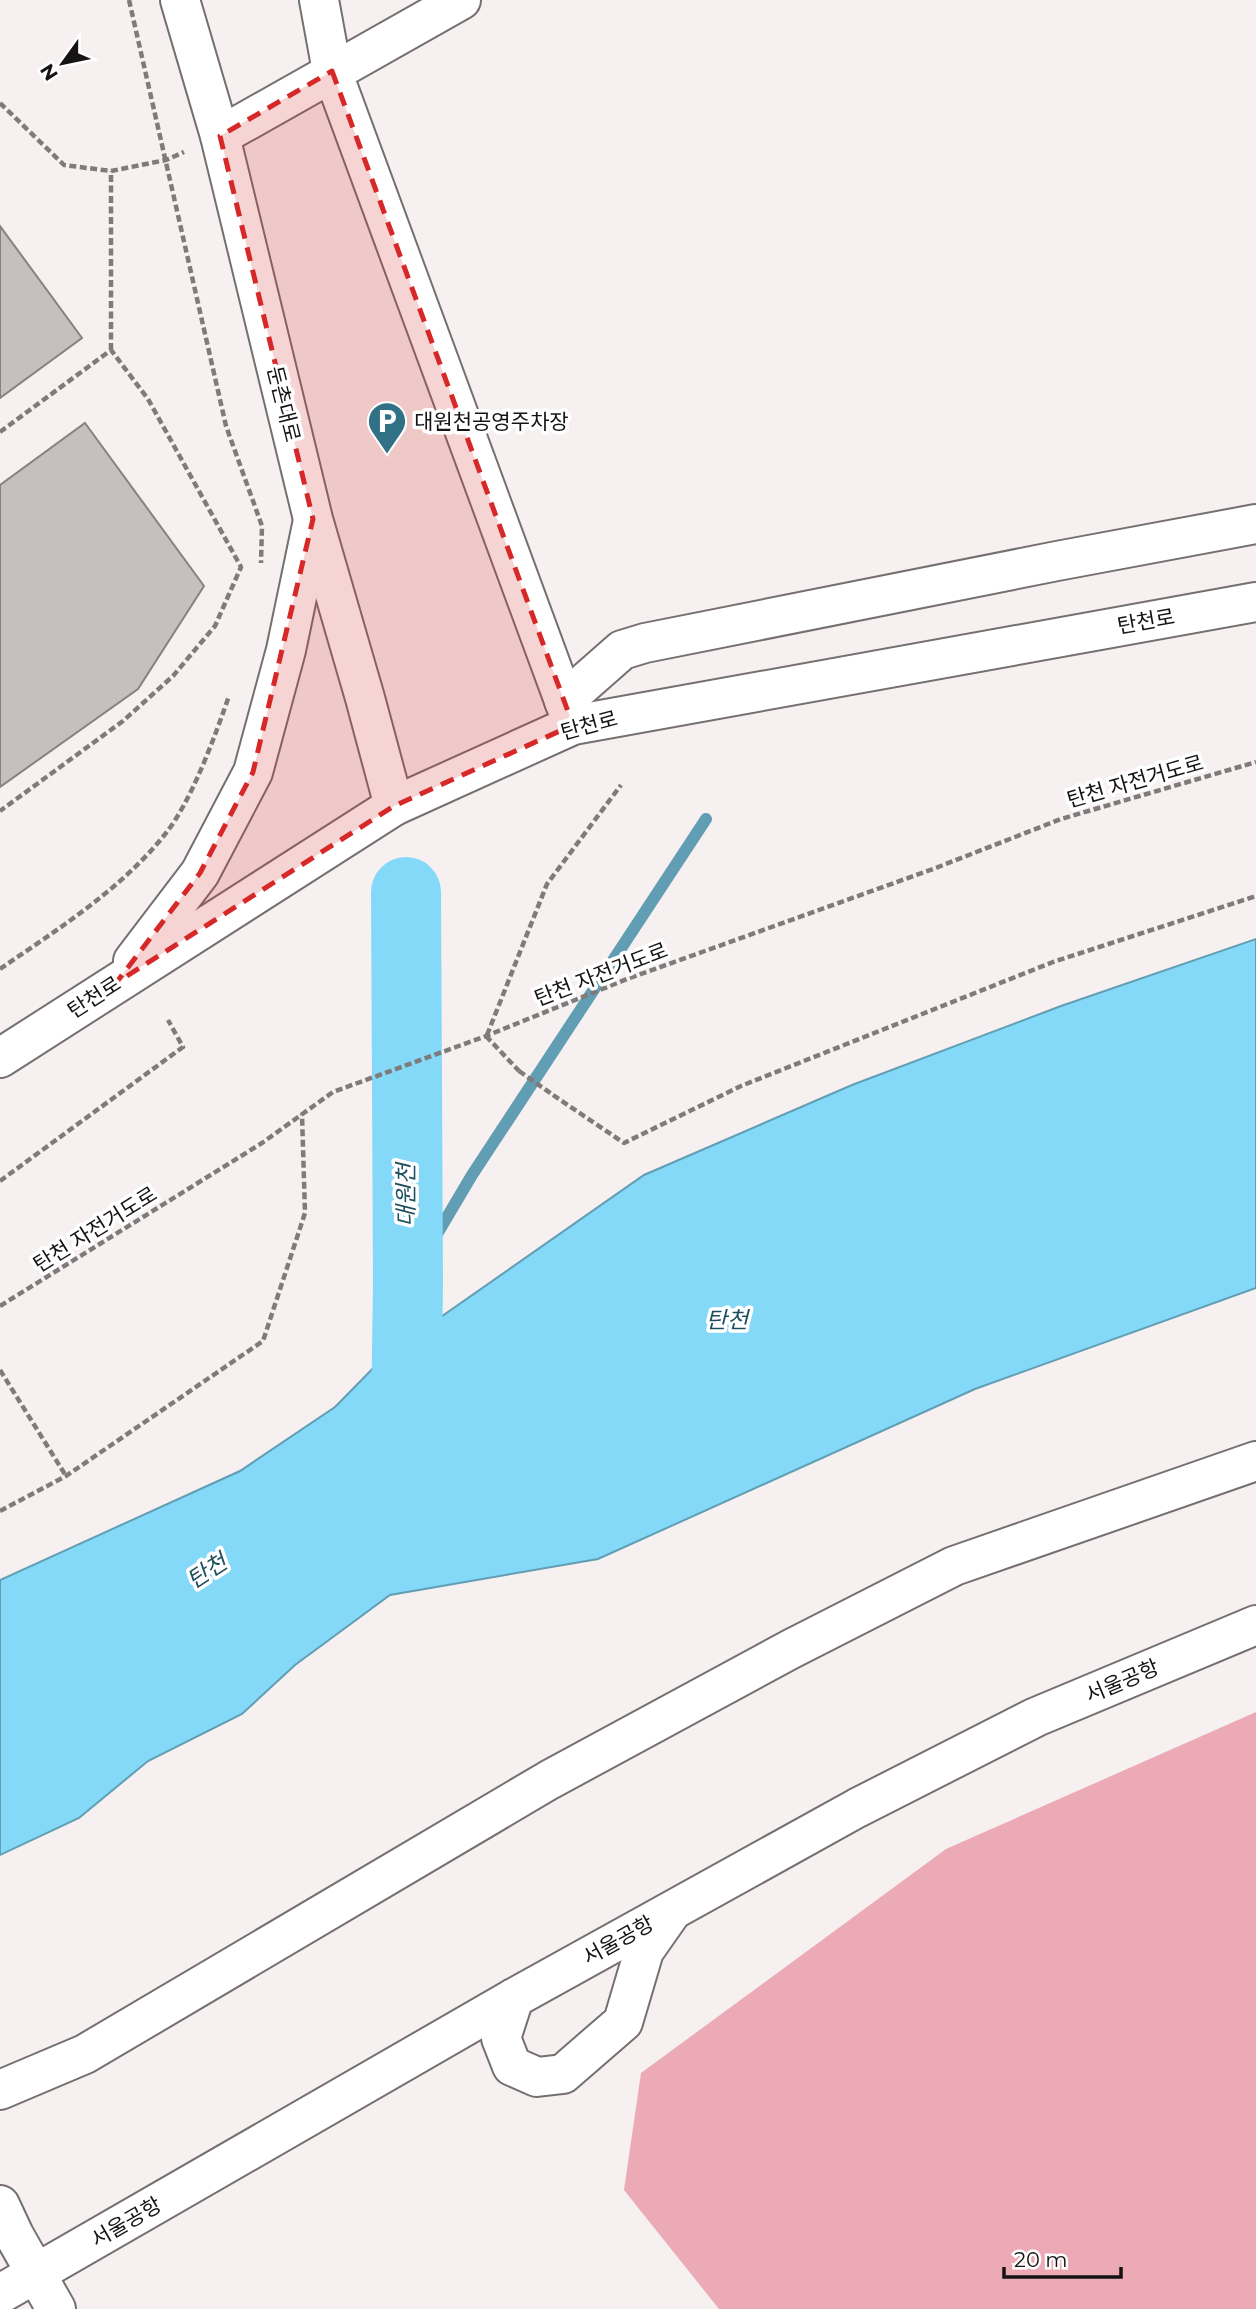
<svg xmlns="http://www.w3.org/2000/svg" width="1256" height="2309" font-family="Montserrat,'Noto Sans KR',sans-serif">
<rect width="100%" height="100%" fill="#f6f0f1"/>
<path fill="#ebaab5" d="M1256,1712V2309H719L624,2190L641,2073L946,1849Z"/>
<path fill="#83d9f7" stroke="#629eb3" stroke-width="2" d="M1256,939V1288L975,1389L598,1559L390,1595L295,1665L242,1714L148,1761L79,1818L0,1855V1580L240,1471L335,1407L385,1356L644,1175L852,1085L1061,1006Z"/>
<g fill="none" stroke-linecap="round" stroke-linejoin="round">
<path stroke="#629eb3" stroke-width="12" d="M408,1283L472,1175L706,819"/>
<path stroke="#83d9f7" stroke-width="70" d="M399,1436L406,1421L408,1283L406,892"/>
</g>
<g fill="#c5bfc0" stroke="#878182" stroke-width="2">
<path d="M0,226L82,338L0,398Z"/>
<path d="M85,423L204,586L138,689L0,787V485Z"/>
</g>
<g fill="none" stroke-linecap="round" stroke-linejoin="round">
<g stroke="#756f70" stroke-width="42">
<g id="minor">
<path d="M220,136L461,0"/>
<path d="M564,701L622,650L645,643L1057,561L1256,524"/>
<path d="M514,1998L501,2038L512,2066L537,2077L563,2074L623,2022L644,1951L670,1914"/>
<path d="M0,2090L85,2054L549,1780L791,1649L954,1566L1256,1461"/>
<path d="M0,2205L14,2235L56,2309"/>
<path d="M0,2294L514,1998L857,1808L1036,1717L1256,1625"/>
</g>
</g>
<g stroke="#756f70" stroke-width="42">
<g id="major">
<path d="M180,0L220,136L313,519L365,698L394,806"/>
<path d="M319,0L332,71L573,725"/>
<path d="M133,961L200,873L253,772L286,650L312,525"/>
<path d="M0,1058L394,806L573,725L1256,602"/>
</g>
</g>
<g stroke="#7f7b7b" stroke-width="4.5" stroke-dasharray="7 3.5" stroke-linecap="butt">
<path d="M129,0L226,426L262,526L261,563"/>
<path d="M0,103L64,165L111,171L166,160L184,152"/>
<path d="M111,350V171"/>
<path d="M0,432L111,350L148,399L241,567L215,626L173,676L123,721L0,811"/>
<path d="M0,969C58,929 122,889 166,833C192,800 215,736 229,696"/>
<path d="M487,1035L547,884L621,785"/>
<path d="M486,1036L519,1071"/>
<path d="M553,1095L624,1143L741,1086L1053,962L1256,896"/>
<path d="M0,1181L183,1047L168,1020"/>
<path d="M0,1306L262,1143L333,1092L486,1036L627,979L933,869L1061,819L1256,762"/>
<path d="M0,1370L66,1476"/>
<path d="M0,1511L66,1476L263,1341L305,1213L302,1114"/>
</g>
<use href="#minor" stroke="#fff" stroke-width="38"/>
<use href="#major" stroke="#fff" stroke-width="38"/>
<path stroke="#7f7b7b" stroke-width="4.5" stroke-dasharray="7 3.5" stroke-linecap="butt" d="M519,1071L553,1095"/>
</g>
<path fill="#d62828" fill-opacity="0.2" stroke="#d62828" stroke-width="5" stroke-dasharray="14 9" stroke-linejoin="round" d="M332,71L573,725L394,806L116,983L200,873L253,772L313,519L220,136Z"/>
<defs>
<g id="parking-pin" transform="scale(2.0125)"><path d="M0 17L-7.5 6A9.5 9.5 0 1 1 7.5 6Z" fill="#317185" stroke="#fff"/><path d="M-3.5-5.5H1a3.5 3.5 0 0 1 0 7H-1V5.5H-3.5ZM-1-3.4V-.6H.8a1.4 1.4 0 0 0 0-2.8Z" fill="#fff"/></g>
</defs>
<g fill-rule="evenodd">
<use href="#parking-pin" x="387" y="421"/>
</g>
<g text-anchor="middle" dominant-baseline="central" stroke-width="7" stroke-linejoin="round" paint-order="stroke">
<g font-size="21" fill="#151313" stroke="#fff">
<text transform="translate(284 404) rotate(76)">둔촌대로</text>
<text transform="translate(1146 621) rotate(-10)">탄천로</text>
<text transform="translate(589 725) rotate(-15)">탄천로</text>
<text transform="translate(1135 781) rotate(-16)">탄천 자전거도로</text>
<text transform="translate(601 974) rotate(-21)">탄천 자전거도로</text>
<text transform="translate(94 997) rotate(-33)">탄천로</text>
<text transform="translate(95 1229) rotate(-32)">탄천 자전거도로</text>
<text transform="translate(1122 1681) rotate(-23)">서울공항</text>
<text transform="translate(618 1940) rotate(-29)">서울공항</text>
<text transform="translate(126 2222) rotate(-30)">서울공항</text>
</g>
<g font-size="21" fill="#151313" stroke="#fff" text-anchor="start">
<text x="414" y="421">대원천공영주차장</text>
</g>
<g font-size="23" font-style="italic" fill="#1e4f5f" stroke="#fff">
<text transform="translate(406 1195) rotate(-90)">대원천</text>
<text x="727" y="1320">탄천</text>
<text transform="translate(207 1571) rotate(-33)">탄천</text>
</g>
</g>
<g transform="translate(63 63) rotate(237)" stroke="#ffffff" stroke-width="5" paint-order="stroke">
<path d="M0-5L12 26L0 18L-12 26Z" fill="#151313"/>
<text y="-10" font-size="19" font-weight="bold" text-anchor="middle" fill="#151313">N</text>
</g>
<path d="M1004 2267v10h117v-10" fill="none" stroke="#151313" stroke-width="3.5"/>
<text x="1014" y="2267" font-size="21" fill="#151313" stroke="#ffffff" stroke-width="5" paint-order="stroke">20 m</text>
</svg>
